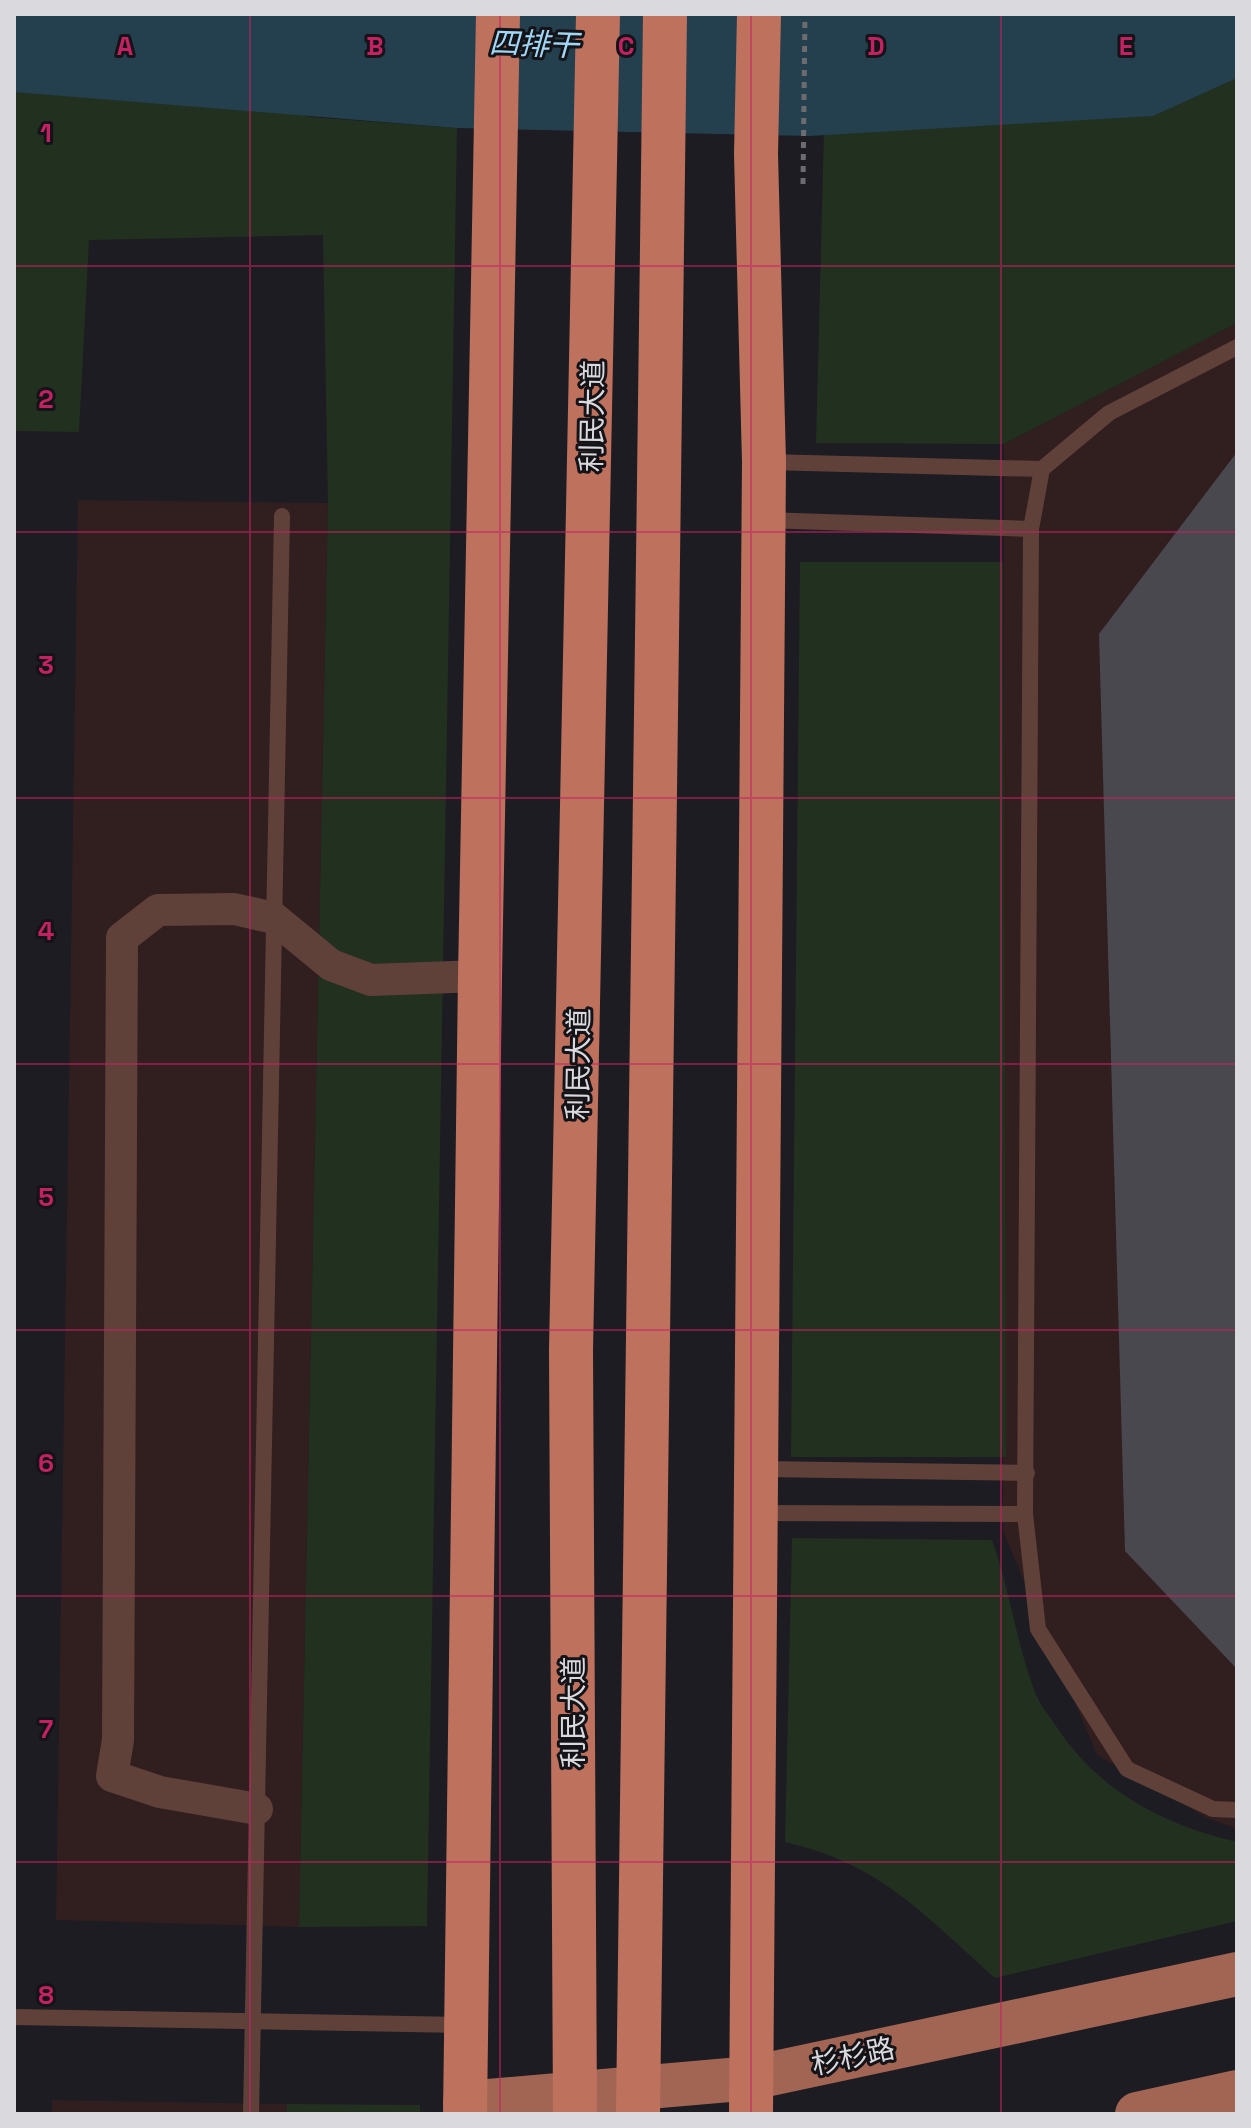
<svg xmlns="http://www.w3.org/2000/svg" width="1251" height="2128" font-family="'Space Grotesk','Noto Sans SC',sans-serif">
<rect width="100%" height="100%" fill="#1d1c22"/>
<g fill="#311e1f">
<path d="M1237,323V1829L1207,1818L1097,1755L1003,1531L1004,444Z"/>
<path d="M78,500L328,503L299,1927L56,1920Z"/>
<path d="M52,2100L287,2104L286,2114H52Z"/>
</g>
<g fill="#223020">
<path d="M14,14L310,117L457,128L427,1926L299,1927L328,503L323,235L89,240L79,432L14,431Z"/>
<path d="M827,14H1237V323L1004,444L816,443Z"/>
<path d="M800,562H1003L1006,1457H791Z"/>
<path d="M792,1538L992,1540C1010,1590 1016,1642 1035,1692C1039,1703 1047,1713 1054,1723C1097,1790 1161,1824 1237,1842V1921L995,1978C924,1915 881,1864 785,1842Z"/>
<path d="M287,2104L420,2105V2114H286Z"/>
</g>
<path fill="#243f4d" d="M14,14H1237V78L1153,116L809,136L457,128L14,92Z"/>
<path fill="#4a484f" d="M1237,452V1669L1125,1551L1099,634Z"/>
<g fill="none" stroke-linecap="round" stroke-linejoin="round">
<path stroke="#6c6b70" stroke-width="5" stroke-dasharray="6 6" stroke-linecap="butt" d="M803,184L805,14"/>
<g stroke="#604139" stroke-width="16">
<path d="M1237,347L1109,413L1042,469L1031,529L1025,1514L1038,1629L1127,1769L1213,1809L1237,1810"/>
<path d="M768,462L1042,469"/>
<path d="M765,520L1031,529"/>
<path d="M757,1469L1027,1473"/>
<path d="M756,1513L1025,1514"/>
<path d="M14,2017L464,2025"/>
<path d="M251,2114L282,516"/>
</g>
<path stroke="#604139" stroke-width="32" d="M257,1809L160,1792L112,1776L118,1740L122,938L158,910L234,909L274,918L331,965L371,980L480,976"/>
<g stroke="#a36553" stroke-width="44">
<path d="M465,2103L752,2078L1237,1974"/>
<path d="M1137,2114L1237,2092"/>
</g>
<g stroke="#be725e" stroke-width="44">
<path d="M465,2114L480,976L498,14"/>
<path d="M575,2114L571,1350L598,14"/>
<path d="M638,2114L665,14"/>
<path d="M751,2114L764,462L756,154L759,14"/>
</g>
</g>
<path fill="none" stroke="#c32262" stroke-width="2" stroke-opacity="0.55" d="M250,14V2114M500,14V2114M751,14V2114M1001,14V2114M14,266H1237M14,532H1237M14,798H1237M14,1064H1237M14,1330H1237M14,1596H1237M14,1862H1237"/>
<g text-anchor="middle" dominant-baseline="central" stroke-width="6" stroke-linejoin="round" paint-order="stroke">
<g font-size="28" fill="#dad9dd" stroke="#141318">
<text transform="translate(592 416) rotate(-89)">利民大道</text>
<text transform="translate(578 1064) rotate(-89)">利民大道</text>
<text transform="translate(573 1712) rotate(-90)">利民大道</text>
<text transform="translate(853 2056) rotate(-12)">杉杉路</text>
</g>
<g font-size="30" font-style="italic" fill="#a1d7f6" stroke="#141318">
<text transform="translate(534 44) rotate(2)">四排干</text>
</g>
</g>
<g font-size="26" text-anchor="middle" font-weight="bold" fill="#c32262" stroke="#141318" stroke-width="6" stroke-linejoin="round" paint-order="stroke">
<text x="125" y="55">A</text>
<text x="375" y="55">B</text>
<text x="626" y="55">C</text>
<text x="876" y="55">D</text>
<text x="1126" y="55">E</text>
<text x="46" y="142">1</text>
<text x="46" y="408">2</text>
<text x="46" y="674">3</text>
<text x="46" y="940">4</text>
<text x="46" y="1206">5</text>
<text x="46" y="1472">6</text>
<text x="46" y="1738">7</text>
<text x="46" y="2004">8</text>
</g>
<rect width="1251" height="2128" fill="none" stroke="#dad9dd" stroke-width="32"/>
</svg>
